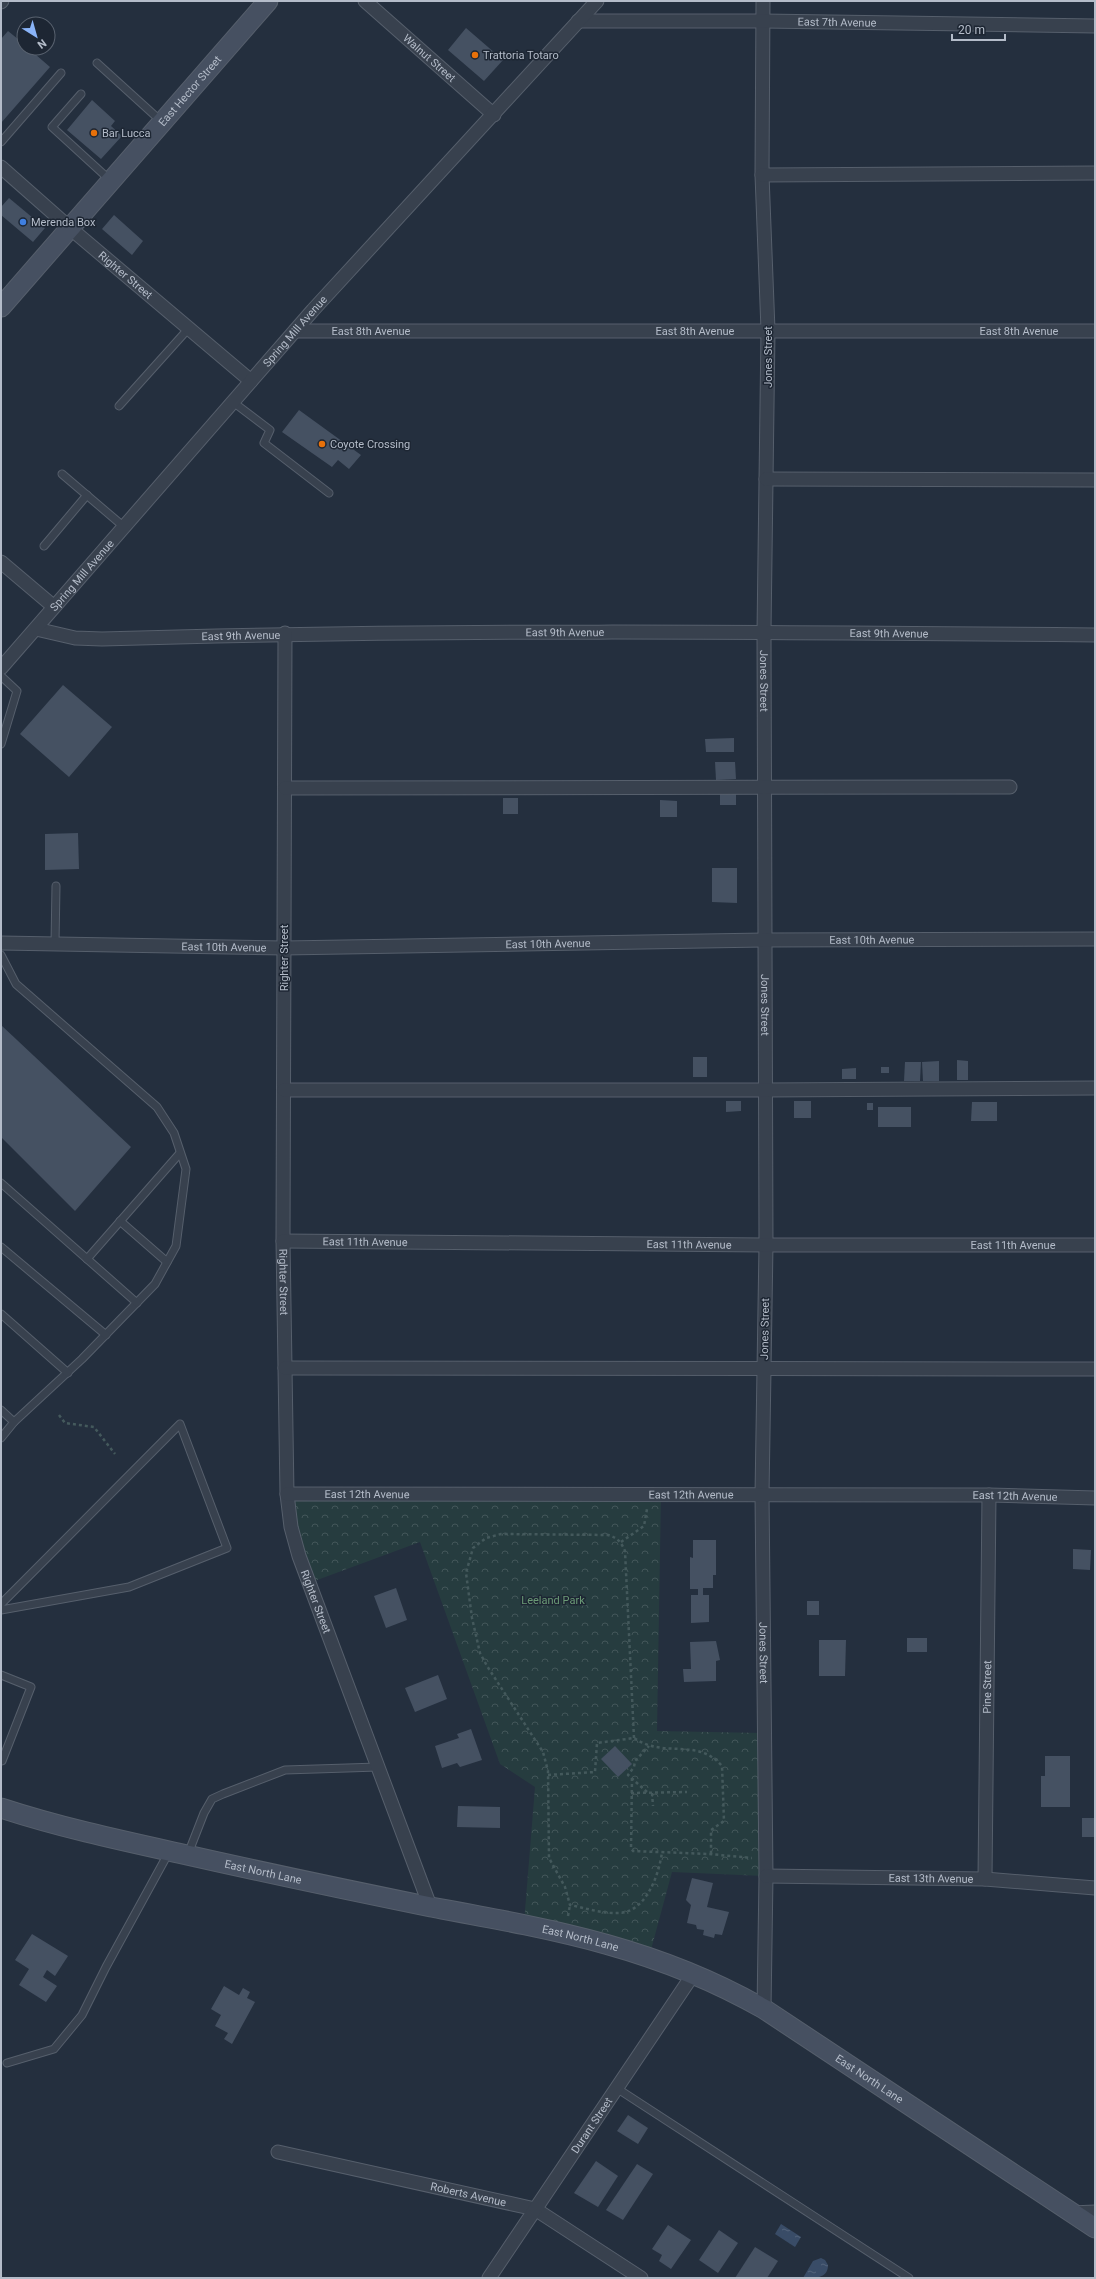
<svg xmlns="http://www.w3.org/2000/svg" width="1096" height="2279" font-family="Roboto,sans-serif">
<defs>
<pattern id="park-crowns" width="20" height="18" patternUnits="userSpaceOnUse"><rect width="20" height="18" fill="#263c3f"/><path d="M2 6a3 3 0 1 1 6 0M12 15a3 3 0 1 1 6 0" fill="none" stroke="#435659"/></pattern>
<pattern id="water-ripples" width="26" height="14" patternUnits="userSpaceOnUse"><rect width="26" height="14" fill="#394c67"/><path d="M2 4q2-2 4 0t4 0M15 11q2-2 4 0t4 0" fill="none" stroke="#53647b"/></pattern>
</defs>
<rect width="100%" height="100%" fill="#242f3e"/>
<path fill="url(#park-crowns)" d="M287,1494H661L657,1731L765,1733L766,1876L672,1872L649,1957L524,1923L535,1787L500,1764L420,1542L309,1583Z"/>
<g fill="url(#water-ripples)">
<path d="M781,2224L801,2237L795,2247L775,2234Z"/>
<path d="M821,2258L825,2260L828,2265C828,2279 814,2278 803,2278L813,2261Z"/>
</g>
<g fill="#455162">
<path d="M466,28L503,60L484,81L448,50Z"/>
<path d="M8,31L24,44V48H28L50,67L1,123V39Z"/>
<path d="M92,100L115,121L111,126L122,136L101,159L67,130Z"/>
<path d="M9,198L45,228L33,242L1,215V207Z"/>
<path d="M114,215L143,241L132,255L102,229Z"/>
<path d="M299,410L361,455L349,469L338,460L332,467L282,432Z"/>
<path d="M63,685L112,727L69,777L20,734Z"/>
<path d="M734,738V752H706L705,739Z"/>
<path d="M715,762H735L736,779L716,780Z"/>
<rect x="720" y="794" width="16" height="11"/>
<rect x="503" y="798" width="15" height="16"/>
<path d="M660,800L677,801V817H660Z"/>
<path d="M78,833L79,869L45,870V834Z"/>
<path d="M712,868H737V903L712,902Z"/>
<path d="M1,1025L131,1147L75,1211L1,1137Z"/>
<rect x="693" y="1057" width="14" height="20"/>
<path d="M957,1060L968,1061V1080H957Z"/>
<path d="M939,1061V1081H923L922,1062Z"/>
<path d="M905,1062H921L920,1081H904Z"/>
<rect x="881" y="1067" width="8" height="6"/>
<path d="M856,1068V1079H842V1069Z"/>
<path d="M726,1101H741V1111L726,1112Z"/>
<rect x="794" y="1101" width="17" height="17"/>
<path d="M972,1102H997V1121H971Z"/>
<rect x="867" y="1103" width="6" height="7"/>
<rect x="878" y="1107" width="33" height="20"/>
<path d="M693,1540H716V1575H713V1588H703V1595H709V1622L691,1623V1595H698V1589H690V1557L693,1558Z"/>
<path d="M1073,1549L1091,1550L1090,1570L1073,1569Z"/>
<path d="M396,1588L407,1620L386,1628L374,1596Z"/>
<rect x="807" y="1601" width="12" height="14"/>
<rect x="907" y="1638" width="20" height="14"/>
<path d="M819,1640H846L845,1676H819Z"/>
<path d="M716,1641L720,1660L716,1661V1681L684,1682L683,1669H691L690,1642Z"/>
<path d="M438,1675L447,1699L415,1712L405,1688Z"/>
<path d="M471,1729L482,1760L460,1767L457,1763L442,1768L435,1746L459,1738L457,1734Z"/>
<path d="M615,1746L632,1764L618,1777L601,1759Z"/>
<path d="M1045,1756H1070V1807H1041V1776H1045Z"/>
<path d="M458,1806L500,1807V1828L457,1827Z"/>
<rect x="1082" y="1818" width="13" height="19"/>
<path d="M692,1878L713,1883L707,1907L729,1912L722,1935L715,1934L714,1938L703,1935L704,1930L697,1929L696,1925L687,1923L691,1905L686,1900Z"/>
<path d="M32,1934L68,1956L55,1976L47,1970L43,1977L57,1986L46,2002L19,1985L29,1969L15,1960Z"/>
<path d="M224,1986L239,1995L243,1988L250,1992L247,1998L255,2002L232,2044L224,2039L228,2033L215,2026L221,2015L211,2009Z"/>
<path d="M628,2115L648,2128L638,2144L617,2131Z"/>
<path d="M596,2161L618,2176L598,2207L574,2193Z"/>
<path d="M637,2164L653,2174L623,2220L606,2210Z"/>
<path d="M668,2225L691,2240L671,2269L659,2261L662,2255L652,2249Z"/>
<path d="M719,2230L738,2243L718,2273L699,2260Z"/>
<path d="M755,2247L778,2261L767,2278H735Z"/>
</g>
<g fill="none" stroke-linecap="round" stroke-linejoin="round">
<g stroke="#565f6c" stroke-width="9">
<g id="lane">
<path d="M97,63L162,122"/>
<path d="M81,94L52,127L111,181"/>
<path d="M1,142L61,73"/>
<path d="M233,402L270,430L264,443L329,493"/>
<path d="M119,406L189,328"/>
<path d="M62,474L123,526"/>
<path d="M44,546L87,495"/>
<path d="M1,676L17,691L1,744"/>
<path d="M55,943L56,886"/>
<path d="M1,955L16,984L157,1107L174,1133L186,1169L176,1246L155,1284L82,1359L14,1422"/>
<path d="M1,1183L137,1303"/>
<path d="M120,1221L167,1262"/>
<path d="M1,1247L106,1335"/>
<path d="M87,1259L180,1153"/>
<path d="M1,1314L68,1373"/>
<path d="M1,1410L14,1422L1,1438"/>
<path d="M1,1604L180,1424L227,1548L129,1587L1,1610"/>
<path d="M1,1675L31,1687L2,1761"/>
<path d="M188,1854L204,1813L212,1799L223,1794L285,1770L378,1767"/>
<path d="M7,2063L54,2049L82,2015L106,1967L169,1852"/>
<path d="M618,2089L909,2278"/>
</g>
</g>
<g stroke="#565f6c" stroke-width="15">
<g id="street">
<path id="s1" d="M365,1L494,115"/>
<path id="s2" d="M763,1L762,175L768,330L764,632L766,1245L762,1495L766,1876L764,2009"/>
<path d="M1,2L2,1"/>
<path id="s3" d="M578,21H763L1095,26"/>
<path id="s4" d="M1,167L70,228L251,381"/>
<path d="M762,175L1095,173"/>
<path id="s5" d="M295,331H1095"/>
<path d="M766,479L1095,480"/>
<path d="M1,562L53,606"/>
<path id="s6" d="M36,629L75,638L102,639C433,629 764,632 1095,635"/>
<path id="s7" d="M285,633L283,1241L287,1494L291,1527L299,1556L430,1906"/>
<path id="s8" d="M1,668L313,310L597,1"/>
<path d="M285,788L1010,787"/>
<path id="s9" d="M1,943L284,948L766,940L1095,939"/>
<path d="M284,1090H766L1095,1088"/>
<path id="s10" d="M283,1241L766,1245H1095"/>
<path d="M285,1368L1095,1369"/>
<path id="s11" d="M287,1494L989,1495L1095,1498"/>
<path id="s12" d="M766,1876L985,1879L1095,1888"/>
<path id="s13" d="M985,1879L989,1495"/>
<path id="s14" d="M278,2152L535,2209L641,2278"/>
<path d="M1072,2213L1095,2212"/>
<path id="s15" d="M489,2278L694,1973"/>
</g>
</g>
<g stroke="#565f6c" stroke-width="21">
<g id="secondary">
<path id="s16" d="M1,307L268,1"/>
<path id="s17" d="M1,1808C59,1827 119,1840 178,1853C262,1872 347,1890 431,1907C551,1929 656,1947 764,2009L1095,2228"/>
</g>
</g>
<g stroke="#44595c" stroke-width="2.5" stroke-dasharray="3 3" stroke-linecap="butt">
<path d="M59,1415L65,1423L94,1427L115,1454"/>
<path d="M621,1542L644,1526L647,1509"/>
<path d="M634,1738L625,1551C621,1542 618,1538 608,1535L501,1534L486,1538L473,1548L466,1573L472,1618L480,1653L487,1666L543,1752L548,1771L549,1858L565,1887L570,1905C585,1908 603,1914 619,1913C646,1912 659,1875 662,1852"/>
<path d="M548,1775L595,1772L597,1743L634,1738C665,1759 697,1737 722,1766L724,1821L711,1830V1854"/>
<path d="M632,1778L631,1848L633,1851L709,1854L752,1858"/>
<path d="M647,1792L628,1775L634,1767L635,1761L649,1746"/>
<path d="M631,1793L687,1792"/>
<path d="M652,1793L653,1806"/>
<path d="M568,1916L570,1905"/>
</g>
<use href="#lane" stroke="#38414e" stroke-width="7"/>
<use href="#street" stroke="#38414e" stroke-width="13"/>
<use href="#secondary" stroke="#465061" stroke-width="19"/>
</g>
<g fill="#e8710a" stroke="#1d2633" stroke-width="1.5">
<circle cx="475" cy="55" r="4"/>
<circle cx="94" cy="133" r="4"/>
<circle cx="322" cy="444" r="4"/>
</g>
<circle fill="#3f7fe0" stroke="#1d2633" stroke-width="1.5" cx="23" cy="222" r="4"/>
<g text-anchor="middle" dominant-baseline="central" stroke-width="3" stroke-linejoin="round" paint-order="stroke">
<g font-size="11" fill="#b4bcc9" stroke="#1d2633">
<text stroke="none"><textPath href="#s3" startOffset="259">East 7th Avenue</textPath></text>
<text stroke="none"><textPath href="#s1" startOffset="86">Walnut Street</textPath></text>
<text stroke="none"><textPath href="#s16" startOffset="287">East Hector Street</textPath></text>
<text stroke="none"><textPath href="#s4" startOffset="165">Righter Street</textPath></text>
<text stroke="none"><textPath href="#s5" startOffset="400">East 8th Avenue</textPath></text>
<text stroke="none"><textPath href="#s8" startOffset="447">Spring Mill Avenue</textPath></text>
<text stroke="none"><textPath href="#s5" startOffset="76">East 8th Avenue</textPath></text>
<text stroke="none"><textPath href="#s5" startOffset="724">East 8th Avenue</textPath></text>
<text transform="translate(768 357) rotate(-90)">Jones Street</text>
<text stroke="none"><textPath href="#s8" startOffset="123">Spring Mill Avenue</textPath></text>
<text stroke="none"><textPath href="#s6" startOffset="530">East 9th Avenue</textPath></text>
<text stroke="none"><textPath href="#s6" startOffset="854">East 9th Avenue</textPath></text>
<text stroke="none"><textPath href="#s6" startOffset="206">East 9th Avenue</textPath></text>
<text stroke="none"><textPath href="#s2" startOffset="680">Jones Street</textPath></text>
<text stroke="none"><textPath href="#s9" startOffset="871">East 10th Avenue</textPath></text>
<text stroke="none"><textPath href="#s9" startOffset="547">East 10th Avenue</textPath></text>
<text stroke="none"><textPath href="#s9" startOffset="223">East 10th Avenue</textPath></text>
<text transform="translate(284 958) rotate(-90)">Righter Street</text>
<text stroke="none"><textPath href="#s2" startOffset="1004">Jones Street</textPath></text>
<text stroke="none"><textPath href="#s10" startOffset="82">East 11th Avenue</textPath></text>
<text stroke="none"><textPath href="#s10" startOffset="406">East 11th Avenue</textPath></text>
<text stroke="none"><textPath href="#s10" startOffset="730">East 11th Avenue</textPath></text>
<text stroke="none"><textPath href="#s7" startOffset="649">Righter Street</textPath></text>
<text transform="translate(765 1329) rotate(-89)">Jones Street</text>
<text stroke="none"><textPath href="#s11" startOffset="80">East 12th Avenue</textPath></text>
<text stroke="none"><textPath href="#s11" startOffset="404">East 12th Avenue</textPath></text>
<text stroke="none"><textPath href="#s11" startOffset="728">East 12th Avenue</textPath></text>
<text stroke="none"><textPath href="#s7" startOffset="973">Righter Street</textPath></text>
<text stroke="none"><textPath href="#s2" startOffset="1652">Jones Street</textPath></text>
<text stroke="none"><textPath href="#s13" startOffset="192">Pine Street</textPath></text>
<text stroke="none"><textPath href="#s17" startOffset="270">East North Lane</textPath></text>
<text stroke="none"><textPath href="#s12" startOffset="165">East 13th Avenue</textPath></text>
<text stroke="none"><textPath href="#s17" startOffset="594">East North Lane</textPath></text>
<text stroke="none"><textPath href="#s17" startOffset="918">East North Lane</textPath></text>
<text stroke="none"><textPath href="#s15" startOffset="184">Durant Street</textPath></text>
<text stroke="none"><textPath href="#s14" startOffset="195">Roberts Avenue</textPath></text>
</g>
<g font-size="11" fill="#b4bcc9" stroke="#1d2633" text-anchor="start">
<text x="483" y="55">Trattoria Totaro</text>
<text x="102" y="133">Bar Lucca</text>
<text x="31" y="222">Merenda Box</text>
<text x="330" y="444">Coyote Crossing</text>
</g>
<g font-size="11" fill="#6b9a76" stroke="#1d2633">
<text x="553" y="1600">Leeland Park</text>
</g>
</g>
<rect width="1096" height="2279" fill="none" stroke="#b4bcc9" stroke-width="4"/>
<g transform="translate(36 36) rotate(143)"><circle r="19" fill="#1d2633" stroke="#59626f"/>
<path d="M0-3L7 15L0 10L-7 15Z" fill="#8ab4f8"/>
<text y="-6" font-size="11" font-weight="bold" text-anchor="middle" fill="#b4bcc9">N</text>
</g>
<path d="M952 34v6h53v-6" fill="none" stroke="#b4bcc9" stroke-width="2"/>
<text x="958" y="34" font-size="12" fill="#b4bcc9" stroke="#1d2633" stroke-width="3" paint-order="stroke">20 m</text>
</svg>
